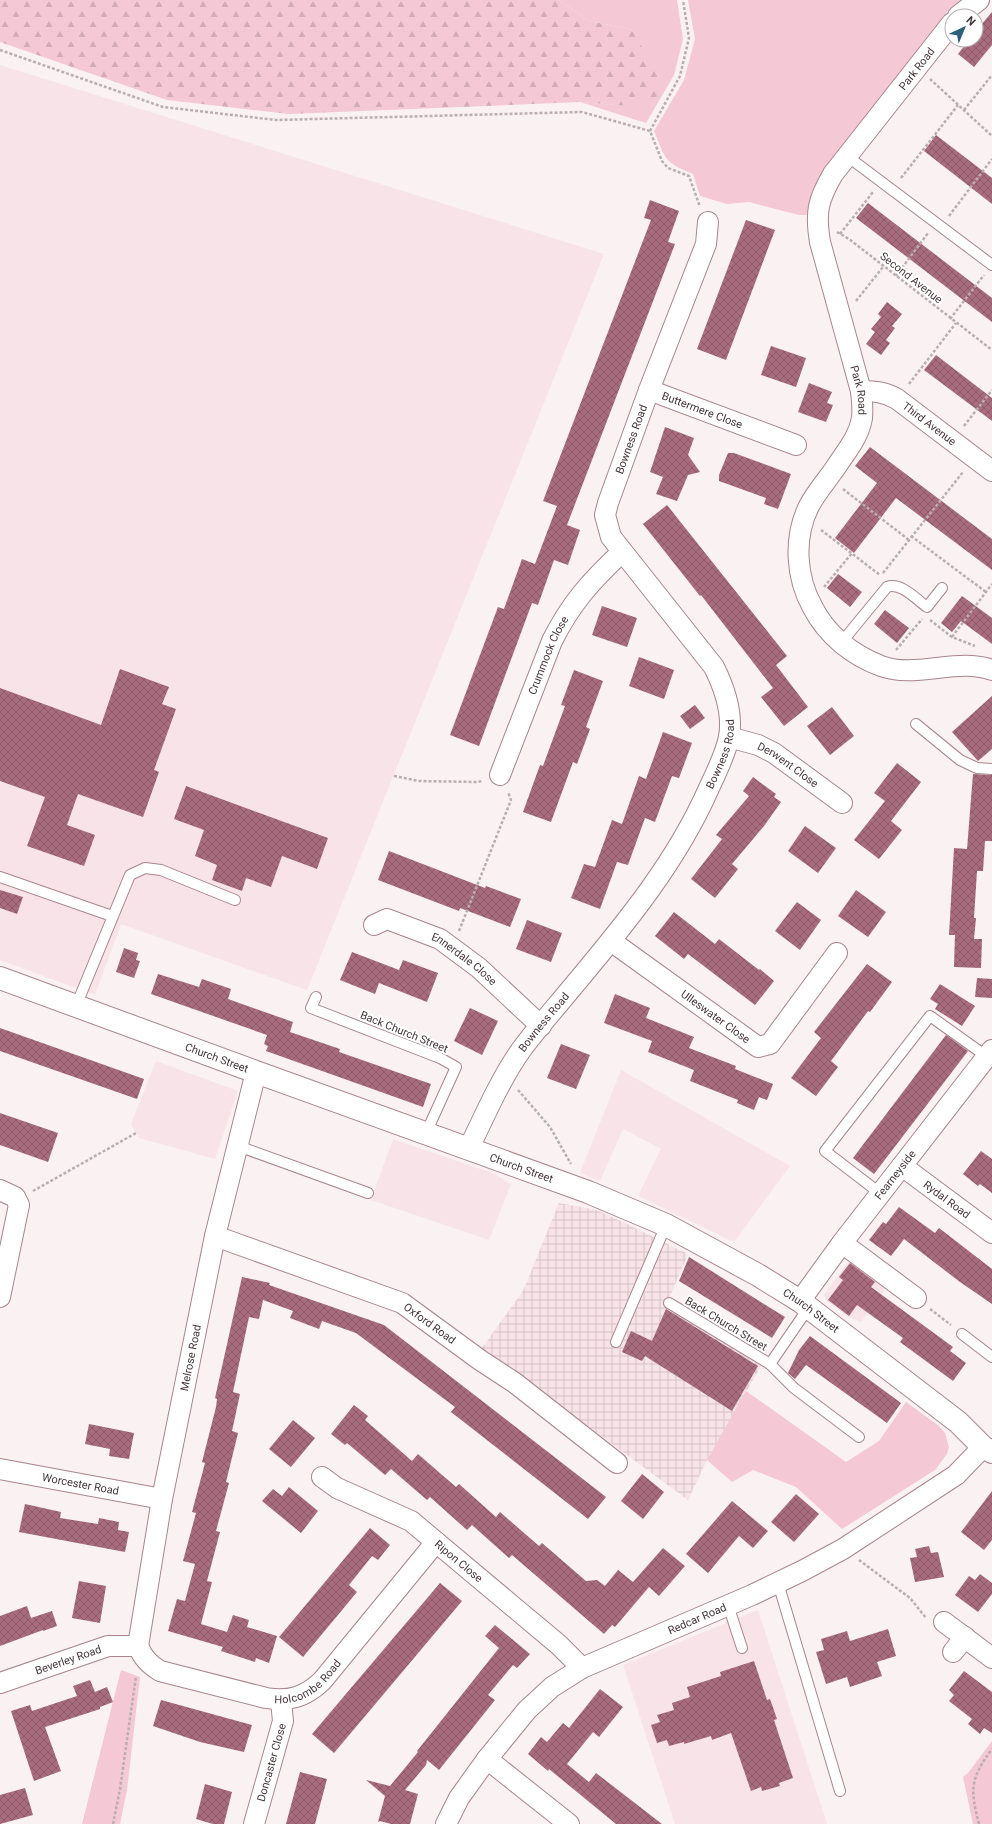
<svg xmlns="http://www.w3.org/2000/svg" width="992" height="1824" font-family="Roboto,sans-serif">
<defs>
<pattern id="industrial-grid" width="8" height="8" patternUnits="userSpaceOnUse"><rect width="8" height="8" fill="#f7e3e8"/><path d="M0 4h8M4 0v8" fill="none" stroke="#d5c3c8"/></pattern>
<pattern id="forest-firs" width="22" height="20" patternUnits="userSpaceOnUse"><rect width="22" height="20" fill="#f4c8d4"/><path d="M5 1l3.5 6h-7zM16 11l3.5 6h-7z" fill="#d3acb7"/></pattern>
<pattern id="building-cross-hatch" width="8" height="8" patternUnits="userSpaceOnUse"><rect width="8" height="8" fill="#a86c7e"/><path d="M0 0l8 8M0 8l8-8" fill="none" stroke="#8b5a68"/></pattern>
</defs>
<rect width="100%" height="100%" fill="#faf1f3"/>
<g fill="#f7e3e8">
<path d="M0,65L604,254L307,990L121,924L95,995L0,960Z"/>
<path d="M156,1061L238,1091L215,1159L139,1138L131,1124Z"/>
<path d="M621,1070L790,1166L734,1242L638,1196L661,1149L623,1129L600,1181L580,1173Z"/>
<path d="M393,1139L495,1174L511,1184L489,1240L371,1200Z"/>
<path d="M851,1258L888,1285L861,1322L849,1317L827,1301L824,1295Z"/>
<path d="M758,1610L827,1824H675L623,1665Z"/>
</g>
<path fill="url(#industrial-grid)" d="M559,1203L597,1210L623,1222L688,1254L666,1306L761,1366L707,1460L688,1500L482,1348L523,1291Z"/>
<g fill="#f4c8d4">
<path d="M559,0H677L683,39L674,75L646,123L580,102L627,106L633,30L589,21Z"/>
<path d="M688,0H961L950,8L827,170L813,194L807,215H799L749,202L727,204L700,196L693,174C663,162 666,159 654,131L684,80L695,39Z"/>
<path d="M746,1391L846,1462L879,1441L906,1402L939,1426L945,1433L949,1447L947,1454L935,1470L842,1529L796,1487L753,1470L732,1482L707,1460Z"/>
<path d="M121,1670L140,1677L127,1790L120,1824H82Z"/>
<path d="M992,1741V1824H973L963,1777L968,1773Z"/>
</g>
<path fill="url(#forest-firs)" d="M0,0H559L589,21L633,30L658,78V96L627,106L580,102L289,114L167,100L0,42Z"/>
<g fill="url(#building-cross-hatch)">
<path d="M992,12V45L974,67L958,54L969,40H976V31Z"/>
<path d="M936,135L992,178V204L924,151Z"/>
<path d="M650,200L679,211L668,242L675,244L567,525L580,530L568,565L554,560L538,605L532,603L479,746L450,735L498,607L504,609L522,559L535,564L557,506L543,501L651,220L644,218Z"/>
<path d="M868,203L992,298V322L856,218Z"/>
<path d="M746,220L775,230L726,360L697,349Z"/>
<path d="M887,302L902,314L892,326L895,328L886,340L890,343L881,355L866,344L875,332L871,329L881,317L878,314Z"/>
<path d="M771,346L806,358L796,387L761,375Z"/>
<path d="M936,355L992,398V421L924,370Z"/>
<path d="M809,383L832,392L827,403L833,405L826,422L798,412Z"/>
<path d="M665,427L694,438L688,455L700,472L688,475L677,501L656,494L663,477L650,472Z"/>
<path d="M870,447L992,539V570L896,498L854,553L835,538L877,483L855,466Z"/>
<path d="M728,453H734L791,474L778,509L764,504L766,498L719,481V475Z"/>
<path d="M667,505L787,656L776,665L808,707L784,726L761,697L773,688L701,595L700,596L643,524Z"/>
<path d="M838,574L862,592L850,607L827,588Z"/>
<path d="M962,596L992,618V644L961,621L952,632L941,623Z"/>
<path d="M602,606L637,618L627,647L592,635Z"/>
<path d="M885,610L909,628L897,643L874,624Z"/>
<path d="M639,657L674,670L664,699L629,686Z"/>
<path d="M120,669L169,687L162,704L176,709L154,770L159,772L143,817L78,794L67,825L95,835L84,866L27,846L45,797L0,781V688L101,725Z"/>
<path d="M574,670L603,681L586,727L590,729L577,764L573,762L551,822L523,812L540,765L543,766L565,706L561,705Z"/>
<path d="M992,696V749L978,761L952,732Z"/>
<path d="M695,705L705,718L690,729L680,716Z"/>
<path d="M832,707L854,736L830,755L807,726Z"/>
<path d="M663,732L692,743L679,778L672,776L655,822L645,818L628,865L617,862L600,909L571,898L584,864L595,867L612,820L622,824L639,776L646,779Z"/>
<path d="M897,763L921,782L891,821L902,830L879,859L854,840L885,801L874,793Z"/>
<path d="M973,774L992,775V841H985L983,871H977L974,918H976L974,939H982L981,968L954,967L955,935H949L954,848L967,849Z"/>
<path d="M753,777L776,794L774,797L781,802L764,826L732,864L738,869L715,898L691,879L722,839L716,835L749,796L743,791Z"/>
<path d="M186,786L328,838L317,869L282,856L271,887L246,878L242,891L212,880L217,865L195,856L204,830L174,819Z"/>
<path d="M805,826L836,848L818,873L788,851Z"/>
<path d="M389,851L485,888L486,886L521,899L510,927L460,908L459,911L378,880Z"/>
<path d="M0,890L23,897L17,914L0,908Z"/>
<path d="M856,890L886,912L868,937L838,916Z"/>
<path d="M797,902L821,920L800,950L775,931Z"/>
<path d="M674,912L715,944L719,939L759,970L760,969L774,981L755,1005L688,954L684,959L655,936Z"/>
<path d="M527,920L562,933L551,962L516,949Z"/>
<path d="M124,948L138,953L136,960L140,961L134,978L116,972Z"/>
<path d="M352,952L399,970L403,960L438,973L427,1002L379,983L375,994L340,980Z"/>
<path d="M867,964L892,982L870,1012L868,1011L831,1061L838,1067L816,1096L791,1078L821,1038L814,1032Z"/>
<path d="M158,974L199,987L202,979L231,989L228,999L293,1022L290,1032L340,1049L339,1052L431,1084L423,1107L266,1051L268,1046L264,1044L267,1035L151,994Z"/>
<path d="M977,978L992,979V998L975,997Z"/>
<path d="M940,984L975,1006L962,1026L935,1009L938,1004L930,999Z"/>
<path d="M615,994L650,1008L646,1018L694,1037L689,1048L736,1066L735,1069L773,1084L767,1100L759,1097L754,1110L737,1103L738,1100L690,1081L694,1070L648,1052L652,1041L604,1023Z"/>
<path d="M470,1008L498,1021L482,1055L454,1041Z"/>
<path d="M0,1028L144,1079L137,1099L0,1051Z"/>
<path d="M946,1035L968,1051L874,1174L853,1158Z"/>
<path d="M561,1044L590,1055L576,1089L547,1078Z"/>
<path d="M0,1113L58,1133L48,1162L0,1145Z"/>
<path d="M981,1151L992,1159V1193L980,1184L978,1186L963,1174Z"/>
<path d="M899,1207L935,1233L939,1228L992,1269V1304L960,1282L904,1239L891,1256L869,1240L883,1222L886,1224Z"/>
<path d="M689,1257L785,1317L772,1338L679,1281Z"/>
<path d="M850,1263L875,1282L871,1287L953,1347L950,1351L966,1363L953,1381L900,1342L903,1338L857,1305L849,1316L828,1300L843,1280L839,1277Z"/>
<path d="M242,1277L270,1283L269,1285L384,1325L606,1497L588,1519L451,1412L455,1407L356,1333L322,1321L319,1329L290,1318L293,1311L263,1300L259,1319L249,1317L233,1392L240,1394L232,1431L238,1433L226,1482L229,1483L216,1531L220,1532L207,1581L212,1582L201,1624L227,1632L233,1615L249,1620L247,1627L277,1636L269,1663L256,1658L255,1662L221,1651L223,1647L168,1631L177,1599L185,1601L195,1564L183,1561L196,1513L192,1512L205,1463L202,1462L216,1407L217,1399L215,1398Z"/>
<path d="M666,1309L758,1366L732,1411L645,1356L642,1361L622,1352L631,1331L652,1341Z"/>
<path d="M810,1336L901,1403L887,1423L806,1365L795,1379L788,1373L799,1350Z"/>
<path d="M354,1405L368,1416L365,1420L412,1461L418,1454L456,1487L459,1484L496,1517L500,1512L539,1546L542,1543L586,1581L597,1580L605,1586L618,1570L633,1582L663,1548L685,1566L659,1596L649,1587L615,1627L612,1625L604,1634L512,1555L509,1558L472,1525L467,1530L430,1497L427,1500L391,1469L385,1475L347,1443L345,1445L331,1434Z"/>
<path d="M293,1420L315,1438L291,1467L269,1449Z"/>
<path d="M89,1424L134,1433L129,1459L109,1456L110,1449L85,1444Z"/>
<path d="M642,1474L664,1492L643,1519L621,1501Z"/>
<path d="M289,1487L318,1511L301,1533L262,1501L273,1489L282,1496Z"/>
<path d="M992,1491V1540L984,1550L961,1532Z"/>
<path d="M796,1494L819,1514L794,1542L771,1522Z"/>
<path d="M732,1501L768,1531L753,1548L739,1536L708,1573L686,1554Z"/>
<path d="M25,1504L61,1512L60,1518L98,1524L99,1518L119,1522L118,1530L129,1532L125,1552L19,1532Z"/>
<path d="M370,1528L390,1545L378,1560L372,1556L349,1585L357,1592L303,1657L279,1637Z"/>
<path d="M929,1546L931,1553L938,1552L944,1577L915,1582L910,1558L917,1557L915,1549Z"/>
<path d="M980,1574L992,1583V1594L978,1612L955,1595L969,1576L975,1580Z"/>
<path d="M79,1581L106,1586L100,1623L72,1618Z"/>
<path d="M440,1583L462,1601L334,1753L312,1734Z"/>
<path d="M27,1606L31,1618L52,1611L57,1626L43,1631V1630L0,1646V1616Z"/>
<path d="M495,1625L530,1654L517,1668L513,1665L488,1695L495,1700L439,1770L427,1760L426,1765L405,1790L418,1794L410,1824H391L380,1821L378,1822L385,1796L366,1780L390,1786L418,1752L417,1751L499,1648L485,1636Z"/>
<path d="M888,1629L896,1656L877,1662L882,1676L850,1687L847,1677L826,1684L816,1652L824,1650L821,1639L847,1631L850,1641Z"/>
<path d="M754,1661L767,1700L770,1699L777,1719L774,1720L793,1778L779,1783L780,1786L762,1791L761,1787L751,1791L731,1733L712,1740L711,1736L684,1744V1742L669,1746L667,1740L657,1743L651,1725L660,1722L657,1715L674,1710L672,1703L690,1697L687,1687L721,1676L720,1672Z"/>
<path d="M964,1671L992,1692V1733L984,1728L980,1734L968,1724L972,1719L949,1701L954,1695L949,1690Z"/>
<path d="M90,1680L95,1692L107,1687L113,1702L100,1707V1709L45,1727L61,1771L34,1781L11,1711L30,1705L32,1711L77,1696L73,1686Z"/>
<path d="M600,1689L623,1707L599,1737L593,1732L567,1764L589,1782L596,1773L662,1824H616L549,1769L548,1771L528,1754L541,1737L547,1742L563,1723L569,1728Z"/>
<path d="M161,1700L252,1725L244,1752L200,1742L153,1726Z"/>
<path d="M300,1772L327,1779L315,1824H286Z"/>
<path d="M205,1784L232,1792L224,1824H213L196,1819Z"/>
<path d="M25,1788L33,1815L0,1824V1795Z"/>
</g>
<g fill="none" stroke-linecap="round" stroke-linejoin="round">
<g stroke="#aa848e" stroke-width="12">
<g id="lane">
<path d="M847,156L992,265"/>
<path d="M841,643L887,587C901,582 916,599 927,607L942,588"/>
<path d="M916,724L960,760L977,768L992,769"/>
<path d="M0,877L112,916"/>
<path d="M316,997L311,1008L440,1058L456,1067L426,1133"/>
<path d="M76,1006L130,875L145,868L161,870L235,900"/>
<path d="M238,1146L368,1193"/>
<path d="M881,1194L825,1151L930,1016L986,1056"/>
<path d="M669,1303L770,1364L794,1388L859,1437"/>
<path d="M962,1334L992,1357"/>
<path d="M616,1342L666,1225"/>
<path d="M770,1364L809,1307"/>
<path d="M778,1583L840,1791"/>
<path d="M728,1605L742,1648"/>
</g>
</g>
<g stroke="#aa848e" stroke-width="22">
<g id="street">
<path d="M958,16L979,0"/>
<path id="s1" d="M952,23L833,174C818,200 815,212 820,242L861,391C862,400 863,409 862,418C859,436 848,449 838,464C829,478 817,491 809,506C793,538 796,578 813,608C827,635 852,655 881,666C916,679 958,657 992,670"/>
<path id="s2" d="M649,390L796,445"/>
<path id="s3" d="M861,391C875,391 885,392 897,399L992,471"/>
<path id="s4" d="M729,737L758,745L774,753L842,803"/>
<path id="s5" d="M500,775L552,641C571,603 591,581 622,552"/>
<path id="s6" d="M374,925L387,919L440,939L479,968L541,1026"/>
<path id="s7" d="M611,941L758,1047L770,1044L837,953"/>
<path id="s8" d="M469,1148C485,1115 500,1080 521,1050C538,1027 557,1006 575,984C626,923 677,861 709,788C716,773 726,753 729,737C733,714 724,687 714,667L611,537L605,515L608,503L649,390L706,244L708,222"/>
<path id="s9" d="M902,1166L992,1233"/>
<path d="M0,1190L15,1197L19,1205L0,1297"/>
<path id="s10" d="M215,1236L402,1303L480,1360L515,1383L617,1463"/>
<path d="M842,1243L916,1298"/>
<path id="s11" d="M800,1301L842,1243L992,1050"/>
<path id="s12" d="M0,1469L162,1499"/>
<path id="s13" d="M322,1477L337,1488L411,1521L559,1645L582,1668"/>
<path d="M944,1622L992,1658"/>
<path id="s14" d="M138,1646L162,1499L215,1236L256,1072"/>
<path id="s15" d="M138,1646C143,1658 149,1664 160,1671L266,1698C289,1702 305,1697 322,1681L436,1542"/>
<path d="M953,1652L965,1637"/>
<path id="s16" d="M0,1683L108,1646H138"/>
<path d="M487,1759L569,1824"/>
<path id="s17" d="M254,1824L283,1721L281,1701"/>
<path id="s18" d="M446,1824L459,1798L487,1759L527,1710L552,1687L582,1668L752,1595L802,1571L843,1549L956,1475L983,1447"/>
</g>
</g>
<g stroke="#aa848e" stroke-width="24">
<g id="primary">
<path id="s19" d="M0,978L256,1072L588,1192L666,1225L758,1275L800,1301L958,1422L983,1447L992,1452"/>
</g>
</g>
<g stroke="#baaeb1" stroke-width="2.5" stroke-dasharray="3 2" stroke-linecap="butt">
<path d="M0,50L163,107L276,120L582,112L650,131L662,161L668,168L689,176L700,207"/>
<path d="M930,79L992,136"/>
<path d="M964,110L992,75"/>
<path d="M650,131L680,76L689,38L683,0"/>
<path d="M901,178L958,105"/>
<path d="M949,216L992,159"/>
<path d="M837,232L849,239L992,350"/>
<path d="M840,234L873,192"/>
<path d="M896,276L928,233"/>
<path d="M856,301L883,267"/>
<path d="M950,319L984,275"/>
<path d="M909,384L956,323"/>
<path d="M964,426L992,390"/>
<path d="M843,489L909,540"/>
<path d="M821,530L880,575"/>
<path d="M911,536L986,592"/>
<path d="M883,573L963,472"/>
<path d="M824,587L852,553"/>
<path d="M930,620L952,637L975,646"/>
<path d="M952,637L992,584"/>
<path d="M896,650L922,619"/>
<path d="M394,776L419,781L478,782L482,781"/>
<path d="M459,931L511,800L508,792"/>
<path d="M518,1090L550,1127L571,1164"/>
<path d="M33,1191L136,1133"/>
<path d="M930,1309L951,1325"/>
<path d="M859,1560L910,1598L926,1618"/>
<path d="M113,1824L120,1789L136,1676"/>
<path d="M979,1824C970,1789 970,1779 992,1749"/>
</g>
<use href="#lane" stroke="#fff" stroke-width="10"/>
<use href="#street" stroke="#fff" stroke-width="20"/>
<use href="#primary" stroke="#fff" stroke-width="22"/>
</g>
<g text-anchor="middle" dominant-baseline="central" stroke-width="4" stroke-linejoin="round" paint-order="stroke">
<g font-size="11" fill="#453539" stroke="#fff">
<text transform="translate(917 69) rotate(-52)">Park Road</text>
<text transform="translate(911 278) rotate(38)">Second Avenue</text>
<text stroke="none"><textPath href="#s1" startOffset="417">Park Road</textPath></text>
<text stroke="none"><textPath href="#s2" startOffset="57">Buttermere Close</textPath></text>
<text stroke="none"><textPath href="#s3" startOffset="78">Third Avenue</textPath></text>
<text stroke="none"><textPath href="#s8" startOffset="831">Bowness Road</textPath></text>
<text stroke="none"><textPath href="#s5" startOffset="129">Crummock Close</textPath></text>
<text stroke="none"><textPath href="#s8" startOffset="471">Bowness Road</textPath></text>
<text stroke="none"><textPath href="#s4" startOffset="66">Derwent Close</textPath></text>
<text stroke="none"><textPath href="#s6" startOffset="102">Ennerdale Close</textPath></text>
<text stroke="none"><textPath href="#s7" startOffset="129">Ulleswater Close</textPath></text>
<text stroke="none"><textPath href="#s8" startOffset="147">Bowness Road</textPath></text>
<text transform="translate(404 1032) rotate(22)">Back Church Street</text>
<text stroke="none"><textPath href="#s19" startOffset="231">Church Street</textPath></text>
<text stroke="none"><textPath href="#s19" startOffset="555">Church Street</textPath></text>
<text stroke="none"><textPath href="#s11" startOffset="158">Fearneyside</textPath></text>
<text stroke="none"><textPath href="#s9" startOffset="56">Rydal Road</textPath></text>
<text stroke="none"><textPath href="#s19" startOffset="879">Church Street</textPath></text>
<text stroke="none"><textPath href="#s10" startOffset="233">Oxford Road</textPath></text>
<text transform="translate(726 1324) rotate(31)">Back Church Street</text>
<text stroke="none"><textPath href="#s14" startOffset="293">Melrose Road</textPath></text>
<text stroke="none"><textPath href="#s12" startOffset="82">Worcester Road</textPath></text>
<text stroke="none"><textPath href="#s13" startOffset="162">Ripon Close</textPath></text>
<text stroke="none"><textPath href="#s18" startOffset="335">Redcar Road</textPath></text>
<text stroke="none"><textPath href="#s16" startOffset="72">Beverley Road</textPath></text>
<text stroke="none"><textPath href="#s15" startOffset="191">Holcombe Road</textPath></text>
<text stroke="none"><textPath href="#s17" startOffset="64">Doncaster Close</textPath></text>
</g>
</g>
<g transform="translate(964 28) rotate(44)"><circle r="19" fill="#ffffff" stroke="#b5aeb0"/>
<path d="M0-3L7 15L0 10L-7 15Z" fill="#2c5f7c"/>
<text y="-6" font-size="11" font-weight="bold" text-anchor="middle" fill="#453539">N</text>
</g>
</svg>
